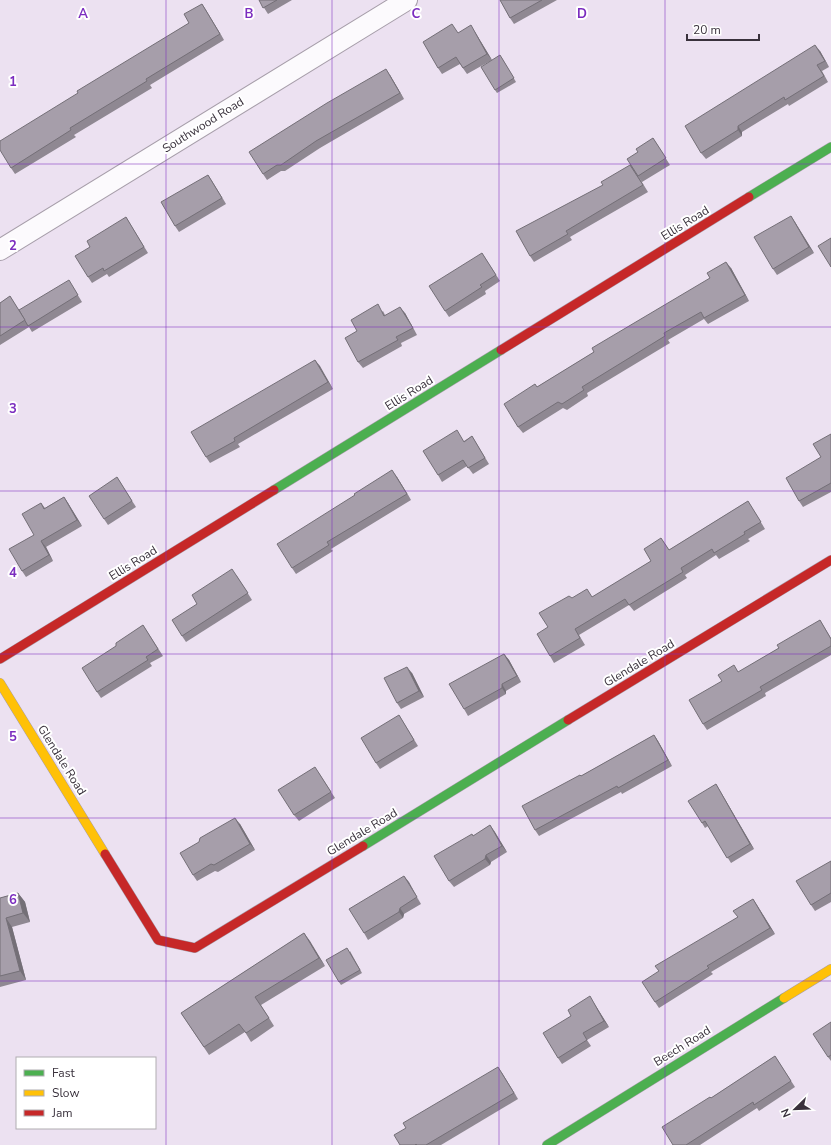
<svg xmlns="http://www.w3.org/2000/svg" width="831" height="1145" font-family="'Nunito Sans',sans-serif">
<rect width="100%" height="100%" fill="#ece1f1"/>
<g fill="none" stroke-linecap="round" stroke-linejoin="round">
<g stroke="#a79eaa" stroke-width="22">
<path id="street" d="M0,250L407,0"/>
</g>
<g stroke="#a79eaa" stroke-width="10">
<g id="fast">
<path d="M749,197L831,147"/>
<path d="M274,490L501,350"/>
<path d="M363,846L568,720"/>
<path d="M547,1145L784,998"/>
</g>
</g>
<g stroke="#a79eaa" stroke-width="10">
<g id="slow">
<path d="M0,683L105,854"/>
<path d="M784,998L831,969"/>
</g>
</g>
<g stroke="#a79eaa" stroke-width="10">
<g id="jam">
<path d="M501,350L749,197"/>
<path d="M0,659L274,490"/>
<path d="M568,720L831,560"/>
<path d="M105,854L158,940L195,948L363,846"/>
</g>
</g>
<use href="#street" stroke="#fcfafd" stroke-width="20"/>
<use href="#fast" stroke="#4caf50" stroke-width="9"/>
<use href="#slow" stroke="#ffc107" stroke-width="9"/>
<use href="#jam" stroke="#c62828" stroke-width="9"/>
</g>
<g fill="#8f8892">
<path d="M259,0H292L268,14Z"/>
<path d="M500,0H557L514,24L510,18Z"/>
<path d="M202,4L224,40L150,85L152,88L74,135L76,137L15,174L11,168L78,93L189,23Z"/>
<path d="M475,32L492,60L467,74L460,64L442,74L438,68L458,33Z"/>
<path d="M820,51L829,67L822,71L828,82L789,106L788,104L742,132V136L706,159L701,153Z"/>
<path d="M502,58L516,82L497,93L495,90Z"/>
<path d="M390,75L404,99L320,148L285,171H281L267,180L263,174Z"/>
<path d="M653,138L670,165L642,182L637,174L648,192L570,237L572,240L534,262L530,256L603,185L630,165L638,152Z"/>
<path d="M208,175L226,204L179,232L175,226Z"/>
<path d="M791,216L814,253L777,275L773,269Z"/>
<path d="M126,217L148,253L109,277L107,274L92,283L88,277L90,247Z"/>
<path d="M482,253L500,281L485,291L486,294L449,317L445,311Z"/>
<path d="M731,268L749,301L708,324L704,319L668,340L670,343L587,393L588,396L567,410L563,408L523,433L518,427L537,387Z"/>
<path d="M73,287L82,302L32,332L29,327L0,345V303L10,296L19,311Z"/>
<path d="M383,311L385,315L405,313L417,335L401,343L402,346L363,368L358,362L357,331Z"/>
<path d="M315,360L333,389L238,444L240,447L210,463L206,457Z"/>
<path d="M831,434V492L803,507L799,501L821,457Z"/>
<path d="M472,436L489,464L473,474L467,466L442,482L438,475L464,441Z"/>
<path d="M117,477L136,507L108,525L104,519Z"/>
<path d="M397,477L411,500L331,549L333,551L296,574L292,568Z"/>
<path d="M64,497L68,503L82,526L46,547L53,561L26,577L22,571L34,535L41,503L45,508Z"/>
<path d="M748,501L765,529L748,539L750,541L719,559L716,555L685,575L687,578L634,611L629,605L579,635L585,645L554,663L550,656L548,627L572,598L593,597L651,561L661,538L669,550Z"/>
<path d="M237,576L252,600L186,642L182,636L197,604Z"/>
<path d="M820,620L831,638V655L765,693L766,696L707,730L703,724L739,672L779,648Z"/>
<path d="M143,625L163,656L150,663L152,666L101,698L97,692L116,646Z"/>
<path d="M504,654L509,660L521,682L506,691V694L468,716L464,709Z"/>
<path d="M412,673L424,697L401,709L397,703Z"/>
<path d="M399,715L418,746L380,769L376,763Z"/>
<path d="M654,735L658,741L672,766L622,794L621,792L539,836L535,830L581,776Z"/>
<path d="M319,773L335,798L299,821L294,815Z"/>
<path d="M716,784L719,789L754,849L731,863L708,826L705,828L702,823Z"/>
<path d="M240,824L255,850L218,872L215,871L197,881L193,875Z"/>
<path d="M490,825L507,852L491,862L490,865L454,887L449,881L474,836Z"/>
<path d="M831,861V902L815,911L811,905Z"/>
<path d="M404,876L421,904L404,914L403,918L368,940L364,933Z"/>
<path d="M18,893L25,902L30,922L12,927L26,980L0,987V898Z"/>
<path d="M753,899L775,934L711,972L713,974L659,1008L655,1002L659,971L738,917Z"/>
<path d="M304,933L325,966L261,1005L274,1026L251,1042L245,1032L209,1055L181,1013Z"/>
<path d="M350,951L362,973L341,985L339,982Z"/>
<path d="M594,1003L609,1027L587,1040L591,1046L562,1064L558,1058Z"/>
<path d="M831,1022V1061L828,1057Z"/>
<path d="M775,1056L795,1087L759,1111L757,1108L700,1145H673L711,1098Z"/>
<path d="M502,1073L518,1099L441,1145H400Z"/>
</g>
<g fill="#746f77">
<path d="M202,4L206,10L224,40L220,34Z"/>
<path d="M471,25L475,32L492,60L487,54Z"/>
<path d="M815,45L820,51L829,67L825,61Z"/>
<path d="M386,69L390,75L404,99L400,93Z"/>
<path d="M738,126L742,132V136L738,130Z"/>
<path d="M208,175L212,181L226,204L222,198Z"/>
<path d="M791,216L795,222L814,253L809,247Z"/>
<path d="M726,262L731,268L749,301L745,295Z"/>
<path d="M400,307L405,313L417,335L413,328Z"/>
<path d="M315,360L320,366L333,389L328,382Z"/>
<path d="M392,470L397,477L411,500L407,494Z"/>
<path d="M64,497L68,503L82,526L77,520Z"/>
<path d="M41,541L46,547L53,561L49,555Z"/>
<path d="M504,654L509,660L521,682L517,676Z"/>
<path d="M407,667L412,673L424,697L419,691Z"/>
<path d="M502,684L506,691V694L502,688Z"/>
<path d="M654,735L658,741L672,766L668,760Z"/>
<path d="M716,784L719,789L754,849L750,844Z"/>
<path d="M235,818L240,824L255,850L250,844Z"/>
<path d="M490,825L495,832L507,852L502,846Z"/>
<path d="M486,855L491,862L490,865L485,859Z"/>
<path d="M404,876L409,882L421,904L417,897Z"/>
<path d="M18,893L25,902L30,922L23,913Z"/>
<path d="M753,899L757,905L775,934L770,928Z"/>
<path d="M400,908L404,914L403,918L399,912Z"/>
<path d="M6,918L12,927L26,980L20,971Z"/>
<path d="M304,933L310,941L325,966L319,958Z"/>
<path d="M590,996L594,1003L609,1027L604,1021Z"/>
<path d="M498,1067L502,1073L518,1099L514,1093Z"/>
</g>
<g fill="#a69eaa" stroke="#746f77">
<path d="M259,0H277L263,8Z"/>
<path d="M500,0H542L510,18Z"/>
<path d="M202,4L220,34L146,79L147,81L70,128L71,130L11,168L0,150V141L78,93L77,91L189,23L184,14Z"/>
<path d="M452,24L458,33L471,25L487,54L463,68L456,57L438,68L423,42Z"/>
<path d="M815,45L825,61L817,65L824,76L785,100L784,97L738,126V130L701,153L685,126Z"/>
<path d="M500,55L514,78L495,90L481,67Z"/>
<path d="M386,69L400,93L316,141L281,165H277L263,174L249,152L327,103Z"/>
<path d="M653,138L666,158L638,176L627,159L638,152L636,149Z"/>
<path d="M630,165L643,185L566,231L568,234L530,256L516,231L603,185L601,182Z"/>
<path d="M208,175L222,198L175,226L161,202Z"/>
<path d="M791,216L809,247L773,269L754,237Z"/>
<path d="M126,217L144,247L104,271L103,268L88,277L75,256L90,247L87,241Z"/>
<path d="M831,238V267L818,246Z"/>
<path d="M482,253L496,275L480,285L482,287L445,311L429,286Z"/>
<path d="M726,262L745,295L704,318L701,312L664,333L665,336L582,387L584,390L562,404L558,402L518,427L504,404L535,384L537,387L594,352L592,348L710,278L707,273Z"/>
<path d="M69,280L78,295L28,326L19,310Z"/>
<path d="M10,296L25,320L0,336V303Z"/>
<path d="M378,304L384,316L400,307L413,328L396,337L398,340L358,362L345,338L357,331L351,320Z"/>
<path d="M315,360L328,382L234,438L235,441L206,457L191,432Z"/>
<path d="M457,430L464,442L472,436L485,458L468,468L463,460L438,475L423,451Z"/>
<path d="M831,434V483L799,501L786,478L821,457L813,444Z"/>
<path d="M392,470L407,494L327,542L329,545L292,568L277,544L355,495L354,494Z"/>
<path d="M117,477L132,501L104,519L89,496Z"/>
<path d="M64,497L77,520L41,541L49,555L22,571L9,549L34,535L22,514L41,503L44,509Z"/>
<path d="M748,501L761,522L744,532L745,534L714,553L712,549L681,568L683,572L629,605L625,599L575,629L580,638L550,656L537,634L548,627L539,613L569,596L572,598L587,589L592,597L651,561L644,549L661,538L669,550Z"/>
<path d="M232,569L248,593L182,636L172,620L197,604L192,595Z"/>
<path d="M820,620L831,639V646L760,687L762,690L703,724L689,700L722,681L718,675L734,665L738,672L779,648L777,645Z"/>
<path d="M143,625L158,649L146,657L148,660L97,692L82,668L116,646V643Z"/>
<path d="M504,654L517,676L502,684V688L464,709L449,684Z"/>
<path d="M407,667L419,691L397,703L384,678Z"/>
<path d="M399,715L414,740L376,763L361,738Z"/>
<path d="M654,735L668,760L618,788L617,786L535,830L522,806L580,775L581,776Z"/>
<path d="M315,767L331,792L294,815L278,790Z"/>
<path d="M716,784L750,844L727,858L705,821L702,823L688,801Z"/>
<path d="M235,818L250,844L214,865L211,864L193,875L180,853L199,842L200,838Z"/>
<path d="M490,825L502,846L486,855L485,859L449,881L434,856L472,834L473,836Z"/>
<path d="M831,861V893L811,905L796,881Z"/>
<path d="M404,876L417,897L400,908L399,912L364,933L349,909Z"/>
<path d="M18,893L23,913L6,918L20,971L0,976V898Z"/>
<path d="M753,899L770,928L707,966L709,968L655,1002L642,982L659,971L655,966L738,917L733,911Z"/>
<path d="M304,933L319,958L255,997L269,1018L246,1033L239,1024L204,1047L181,1013Z"/>
<path d="M347,948L360,970L339,982L326,960Z"/>
<path d="M590,996L604,1021L583,1033L587,1040L558,1058L543,1033L571,1016L568,1010Z"/>
<path d="M831,1022V1055L828,1057L813,1034Z"/>
<path d="M775,1056L791,1081L754,1105L753,1102L686,1145H673L662,1127L710,1097L711,1098Z"/>
<path d="M498,1067L514,1093L426,1145H417L416,1144L415,1145H400L394,1135L406,1128L403,1123Z"/>
</g>
<path fill="none" stroke="#7b2cbf" stroke-width="1" stroke-opacity="0.55" d="M166,0V1145M332,0V1145M499,0V1145M665,0V1145M0,164H831M0,327H831M0,491H831M0,654H831M0,818H831M0,981H831"/>
<g text-anchor="middle" dominant-baseline="central" stroke-width="4" stroke-linejoin="round" paint-order="stroke">
<g font-size="12" fill="#39313c" stroke="#fff">
<text transform="translate(203 125) rotate(-32)">Southwood Road</text>
<text transform="translate(685 223) rotate(-32)">Ellis Road</text>
<text transform="translate(409 393) rotate(-32)">Ellis Road</text>
<text transform="translate(133 563) rotate(-32)">Ellis Road</text>
<text transform="translate(639 663) rotate(-31)">Glendale Road</text>
<text transform="translate(62 760) rotate(58)">Glendale Road</text>
<text transform="translate(362 832) rotate(-31)">Glendale Road</text>
<text transform="translate(682 1046) rotate(-32)">Beech Road</text>
</g>
</g>
<g font-size="13" text-anchor="middle" font-weight="bold" fill="#7b2cbf" stroke="#fff" stroke-width="4" stroke-linejoin="round" paint-order="stroke">
<text x="83" y="18">A</text>
<text x="249" y="18">B</text>
<text x="416" y="18">C</text>
<text x="582" y="18">D</text>
<text x="13" y="86">1</text>
<text x="13" y="250">2</text>
<text x="13" y="413">3</text>
<text x="13" y="577">4</text>
<text x="13" y="741">5</text>
<text x="13" y="904">6</text>
</g>
<rect x="16" y="1057" width="140" height="72" fill="#ffffff" stroke="#b0adb1"/>
<rect x="24" y="1070" width="20" height="6" fill="#4caf50" stroke="#b0adb1"/>
<text x="52" y="1077" font-size="12" fill="#39313c">Fast</text>
<rect x="24" y="1090" width="20" height="6" fill="#ffc107" stroke="#b0adb1"/>
<text x="52" y="1097" font-size="12" fill="#39313c">Slow</text>
<rect x="24" y="1110" width="20" height="6" fill="#c62828" stroke="#b0adb1"/>
<text x="52" y="1117" font-size="12" fill="#39313c">Jam</text>
<g transform="translate(795 1109) rotate(247)" stroke="#ffffff" stroke-width="3" paint-order="stroke">
<path d="M0-3L7 15L0 10L-7 15Z" fill="#39313c"/>
<text y="-6" font-size="11" font-weight="bold" text-anchor="middle" fill="#39313c">N</text>
</g>
<path d="M687 34v6h72v-6" fill="none" stroke="#39313c" stroke-width="2"/>
<text x="693" y="34" font-size="12" fill="#39313c" stroke="#ffffff" stroke-width="3" paint-order="stroke">20 m</text>
</svg>
